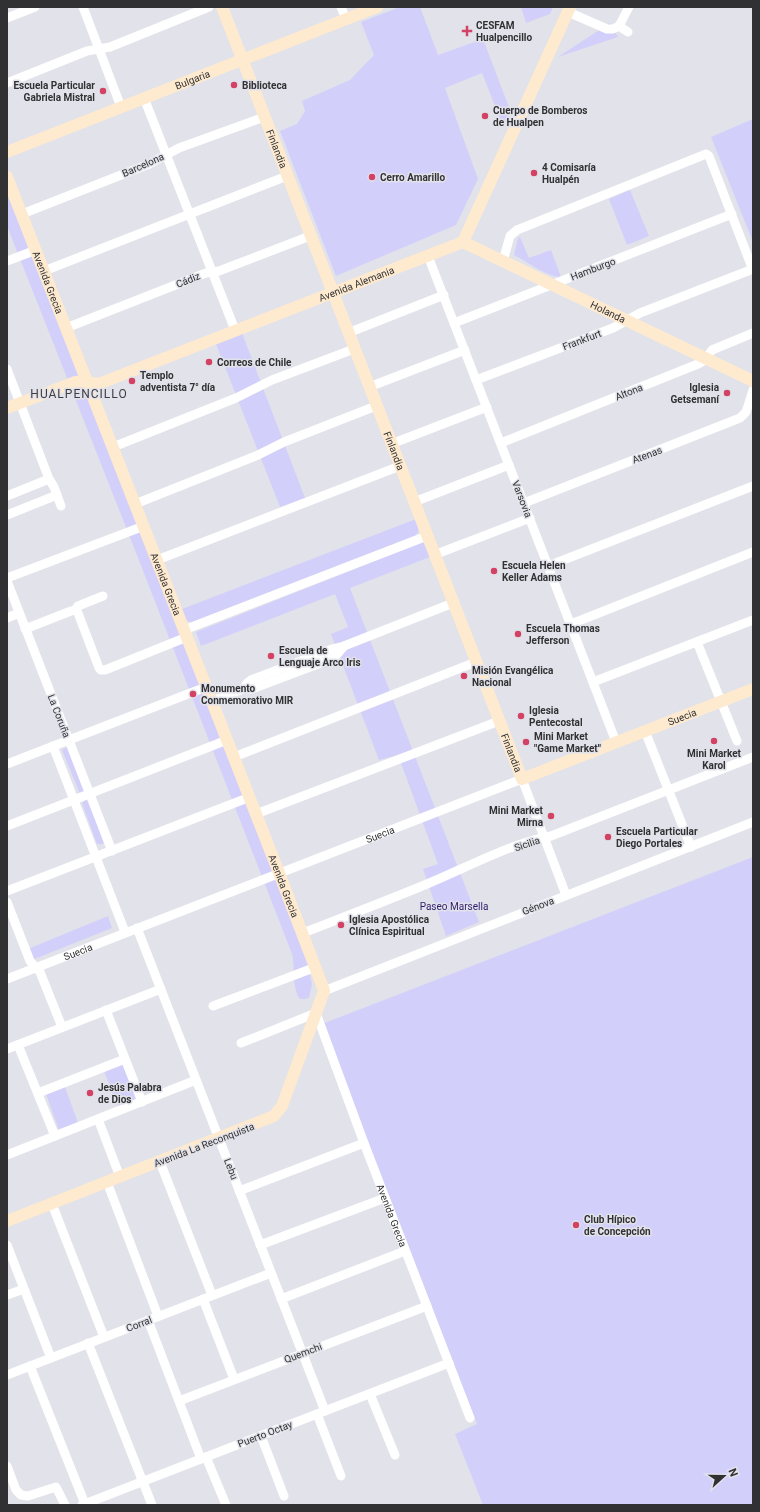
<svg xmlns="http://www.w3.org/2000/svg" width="760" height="1512" font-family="Roboto,sans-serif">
<rect width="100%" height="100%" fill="#e2e2ea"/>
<g fill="#d2d0fa">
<path d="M400,7H420L438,55L483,39L510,110L503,126L482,73L445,88L478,179L456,225L336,276L280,131L297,124L305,111L302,101L350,80L374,55L361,22Z"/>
<path d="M521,7H553L550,14L526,23Z"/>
<path d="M610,23L618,37L558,57Z"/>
<path d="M753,119V242L711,137Z"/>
<path d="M630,190L649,236L627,245L609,199Z"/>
<path d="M7,193L306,956L312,984L309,998L305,999H300C292,990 295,967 292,954L133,545L7,226Z"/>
<path d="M520,237L529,258L551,250L561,277C545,276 528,262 514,255L518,238Z"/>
<path d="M242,333L305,498L280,507L216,344Z"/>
<path d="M416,519C418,526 421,532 414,536L192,622L186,621L182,609Z"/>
<path d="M425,541L430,557L350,588L479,922L446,936L423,869L438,864L398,755L379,760L331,634L348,627L335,594L201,646L196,632Z"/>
<path d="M67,747L84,792L80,794L62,750Z"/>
<path d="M86,800L89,801L104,841L103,844H97L82,803Z"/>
<path d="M753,857V1505H483L455,1434L477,1424L322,1024Z"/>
<path d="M108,916L112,928L32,960L28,949Z"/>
<path d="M122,1064L137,1099L118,1106L104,1071Z"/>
<path d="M65,1087L78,1123L59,1130L46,1094Z"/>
</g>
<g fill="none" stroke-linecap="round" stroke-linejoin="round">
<g stroke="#fff" stroke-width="9">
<path d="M83,7L121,107"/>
<path d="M341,7L346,19"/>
<path d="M568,12L607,29H613L619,26"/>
<path d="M7,18L35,7"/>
<path d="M628,32L619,26L629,7"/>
<path d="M7,83L87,51L110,47L209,7"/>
<path d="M144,98L235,330"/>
<path d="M22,214L149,164L179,148L264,117"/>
<path d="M428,256L616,742"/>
<path d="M7,261L36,250"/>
<path d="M503,261L510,236L517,230L706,154L709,156L753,270"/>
<path d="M44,271L287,176"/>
<path d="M454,323L732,214"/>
<path d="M66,328L206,273L219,271L310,236"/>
<path d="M348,333L444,295"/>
<path d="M7,369L49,479L54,487L61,506"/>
<path d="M476,380L613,328L640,313L753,269"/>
<path d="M369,387L465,350"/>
<path d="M501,443L698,364L705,360L712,350L753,333"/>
<path d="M391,444L487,407"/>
<path d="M113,447L236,398L272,380L354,349"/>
<path d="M7,496L49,479"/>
<path d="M414,502L509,465"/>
<path d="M524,503L740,418L746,412L753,390"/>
<path d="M135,504L258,455L284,442L376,406"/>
<path d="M7,515L57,495"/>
<path d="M434,555L530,518"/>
<path d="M157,560L400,466"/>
<path d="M548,566L753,486"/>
<path d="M7,578L144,526"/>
<path d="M7,581L112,851"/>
<path d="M75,610L78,613L99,668L101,670H105L187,637"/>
<path d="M7,618L19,613"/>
<path d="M571,624L753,552"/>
<path d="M25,629L71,611L75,610L78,606L103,596"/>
<path d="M184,630L427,536"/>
<path d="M697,642L737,741"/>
<path d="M593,682L753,620"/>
<path d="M243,689L247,683L251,680L332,649L344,646L453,603"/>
<path d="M212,701L243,689H252L334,658L344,646"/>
<path d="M645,731L691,847"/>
<path d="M53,746L125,932"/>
<path d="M234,757L476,662"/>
<path d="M7,764L206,687"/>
<path d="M256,814L499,721"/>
<path d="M7,826L227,740"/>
<path d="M7,891L250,797"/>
<path d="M7,902L30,961L40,972L62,1027"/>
<path d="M137,928L325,1411"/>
<path d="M303,933C344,917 386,901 427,884C466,868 509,844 551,836L753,757"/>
<path id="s1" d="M7,979L522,779L566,895"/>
<path d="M324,991L753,822"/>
<path d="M213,1006L316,967"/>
<path d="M106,1010L142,1102"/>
<path id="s2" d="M241,1043L316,1013L364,1143L470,1418"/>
<path d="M18,1045L55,1136"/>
<path d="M7,1049L161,989"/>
<path d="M38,1093L125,1059"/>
<path d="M98,1119L120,1177"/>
<path d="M7,1155L196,1080"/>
<path d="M160,1162L212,1295"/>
<path d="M107,1182L158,1316"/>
<path d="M239,1191L364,1143"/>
<path d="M52,1204L104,1337"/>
<path d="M7,1245L51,1358"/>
<path d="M260,1245L385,1198"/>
<path d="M7,1295L24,1289"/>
<path d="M203,1299L234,1379"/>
<path d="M281,1299L405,1251"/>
<path d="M148,1320L201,1459"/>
<path d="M88,1343L152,1505"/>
<path d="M30,1366L85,1504"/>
<path d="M7,1375L271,1273"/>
<path d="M370,1394L395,1455"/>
<path d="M179,1401L427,1306"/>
<path d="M317,1414L341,1476"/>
<path d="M261,1436L284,1496"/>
<path d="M206,1457L226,1505"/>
<path d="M7,1466L16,1490L21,1495L28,1496L56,1487L65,1505"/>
<path d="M82,1505L449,1363"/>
</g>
<g stroke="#feeacf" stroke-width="12">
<path id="s3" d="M222,7L522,779L753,689"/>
<path id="s4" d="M7,152L377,7"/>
<path id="s5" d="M7,177L279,873L322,985L324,991L282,1106L274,1116L7,1221"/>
<path id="s6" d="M463,242L753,381"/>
<path id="s7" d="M7,408L75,382C84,380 92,385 101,383L463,242L570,7"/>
</g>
</g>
<g fill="#d14264" stroke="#e2e2ea" stroke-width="1.5">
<path d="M465 25h4v4h4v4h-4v4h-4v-4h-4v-4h4z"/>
<circle cx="234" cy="85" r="4"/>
<circle cx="103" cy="91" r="4"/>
<circle cx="485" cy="116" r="4"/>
<circle cx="534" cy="173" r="4"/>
<circle cx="372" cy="177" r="4"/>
<circle cx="209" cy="362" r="4"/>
<circle cx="132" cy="381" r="4"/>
<circle cx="727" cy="393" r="4"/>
<circle cx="494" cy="571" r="4"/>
<circle cx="518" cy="634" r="4"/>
<circle cx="271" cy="656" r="4"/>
<circle cx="464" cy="676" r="4"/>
<circle cx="193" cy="694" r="4"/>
<circle cx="521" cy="716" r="4"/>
<circle cx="714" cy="741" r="4"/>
<circle cx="526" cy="742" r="4"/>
<circle cx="551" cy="816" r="4"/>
<circle cx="608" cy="837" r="4"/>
<circle cx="341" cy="925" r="4"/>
<circle cx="90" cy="1093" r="4"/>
<circle cx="576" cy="1225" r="4"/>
</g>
<g text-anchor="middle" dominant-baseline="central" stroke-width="3" stroke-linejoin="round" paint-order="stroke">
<g font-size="10" font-weight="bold" fill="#313134" stroke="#e2e2ea" text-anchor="start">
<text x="476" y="25">CESFAM<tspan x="476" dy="12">Hualpencillo</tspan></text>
<text x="95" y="85" text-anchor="end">Escuela Particular<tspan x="95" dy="12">Gabriela Mistral</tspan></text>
<text x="242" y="85">Biblioteca</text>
<text x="493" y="110">Cuerpo de Bomberos<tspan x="493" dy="12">de Hualpen</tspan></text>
<text x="542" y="167">4 Comisaría<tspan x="542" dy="12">Hualpén</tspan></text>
<text x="380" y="177">Cerro Amarillo</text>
<text x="217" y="362">Correos de Chile</text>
<text x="140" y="375">Templo<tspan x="140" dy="12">adventista 7° día</tspan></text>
<text x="719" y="387" text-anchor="end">Iglesia<tspan x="719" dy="12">Getsemaní</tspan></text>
<text x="502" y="565">Escuela Helen<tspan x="502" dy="12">Keller Adams</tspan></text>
<text x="526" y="628">Escuela Thomas<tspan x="526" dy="12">Jefferson</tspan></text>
<text x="279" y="650">Escuela de<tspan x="279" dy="12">Lenguaje Arco Iris</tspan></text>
<text x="472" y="670">Misión Evangélica<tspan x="472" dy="12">Nacional</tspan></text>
<text x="201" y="688">Monumento<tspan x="201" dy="12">Conmemorativo MIR</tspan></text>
<text x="529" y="710">Iglesia<tspan x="529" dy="12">Pentecostal</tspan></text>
<text x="534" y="736">Mini Market<tspan x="534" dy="12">"Game Market"</tspan></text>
<text x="714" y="753" text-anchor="middle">Mini Market<tspan x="714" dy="12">Karol</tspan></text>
<text x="543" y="810" text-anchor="end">Mini Market<tspan x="543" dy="12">Mirna</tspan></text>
<text x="616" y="831">Escuela Particular<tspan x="616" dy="12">Diego Portales</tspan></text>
<text x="349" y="919">Iglesia Apostólica<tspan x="349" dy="12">Clínica Espiritual</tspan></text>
<text x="98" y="1087">Jesús Palabra<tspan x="98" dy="12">de Dios</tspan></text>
<text x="584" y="1219">Club Hípico<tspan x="584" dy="12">de Concepción</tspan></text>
</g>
<g font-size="10" fill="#313134" stroke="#e2e2ea">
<text stroke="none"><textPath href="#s4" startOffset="199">Bulgaria</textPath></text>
<text stroke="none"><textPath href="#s3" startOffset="152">Finlandia</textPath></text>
<text transform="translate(143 165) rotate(-24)">Barcelona</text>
<text transform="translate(593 269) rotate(-21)">Hamburgo</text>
<text transform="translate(188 280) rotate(-22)">Cádiz</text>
<text stroke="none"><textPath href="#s5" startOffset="113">Avenida Grecia</textPath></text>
<text stroke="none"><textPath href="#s7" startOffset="373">Avenida Alemania</textPath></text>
<text stroke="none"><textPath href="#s6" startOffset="161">Holanda</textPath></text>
<text transform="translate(582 340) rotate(-21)">Frankfurt</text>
<text transform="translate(629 392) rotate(-22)">Altona</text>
<text stroke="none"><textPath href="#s3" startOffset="476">Finlandia</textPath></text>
<text transform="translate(647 455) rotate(-21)">Atenas</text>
<text transform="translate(522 499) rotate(69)">Varsovia</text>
<text stroke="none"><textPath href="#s5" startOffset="437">Avenida Grecia</textPath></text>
<text transform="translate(59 716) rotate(69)">La Coruña</text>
<text stroke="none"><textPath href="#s3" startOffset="1000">Suecia</textPath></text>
<text stroke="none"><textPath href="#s3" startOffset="800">Finlandia</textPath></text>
<text stroke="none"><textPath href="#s1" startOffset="400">Suecia</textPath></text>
<text transform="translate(527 844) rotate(-19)">Sicilia</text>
<text stroke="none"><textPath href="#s5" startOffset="761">Avenida Grecia</textPath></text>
<text transform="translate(538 906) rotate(-21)">Génova</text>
<text stroke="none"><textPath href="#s1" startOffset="76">Suecia</textPath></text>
<text transform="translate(204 1145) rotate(-21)">Avenida La Reconquista</text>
<text transform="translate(231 1169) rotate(69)">Lebu</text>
<text stroke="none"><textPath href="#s2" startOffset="297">Avenida Grecia</textPath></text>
<text transform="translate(139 1324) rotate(-21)">Corral</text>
<text transform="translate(303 1353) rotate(-21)">Quemchi</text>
<text transform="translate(265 1434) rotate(-21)">Puerto Octay</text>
</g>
<g font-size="10" fill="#2f1c6b" stroke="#e2e2ea">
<text x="454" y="906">Paseo Marsella</text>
</g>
<g font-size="12" letter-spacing="1" fill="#3e3d43" stroke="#e2e2ea">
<text x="79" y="394">HUALPENCILLO</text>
</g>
</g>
<rect width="760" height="1512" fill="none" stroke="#313134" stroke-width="16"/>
<g transform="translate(724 1476) rotate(69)" stroke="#e2e2ea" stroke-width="3" paint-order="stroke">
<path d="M0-3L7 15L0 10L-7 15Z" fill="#313134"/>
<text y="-6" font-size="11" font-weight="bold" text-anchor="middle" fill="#313134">N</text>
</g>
</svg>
